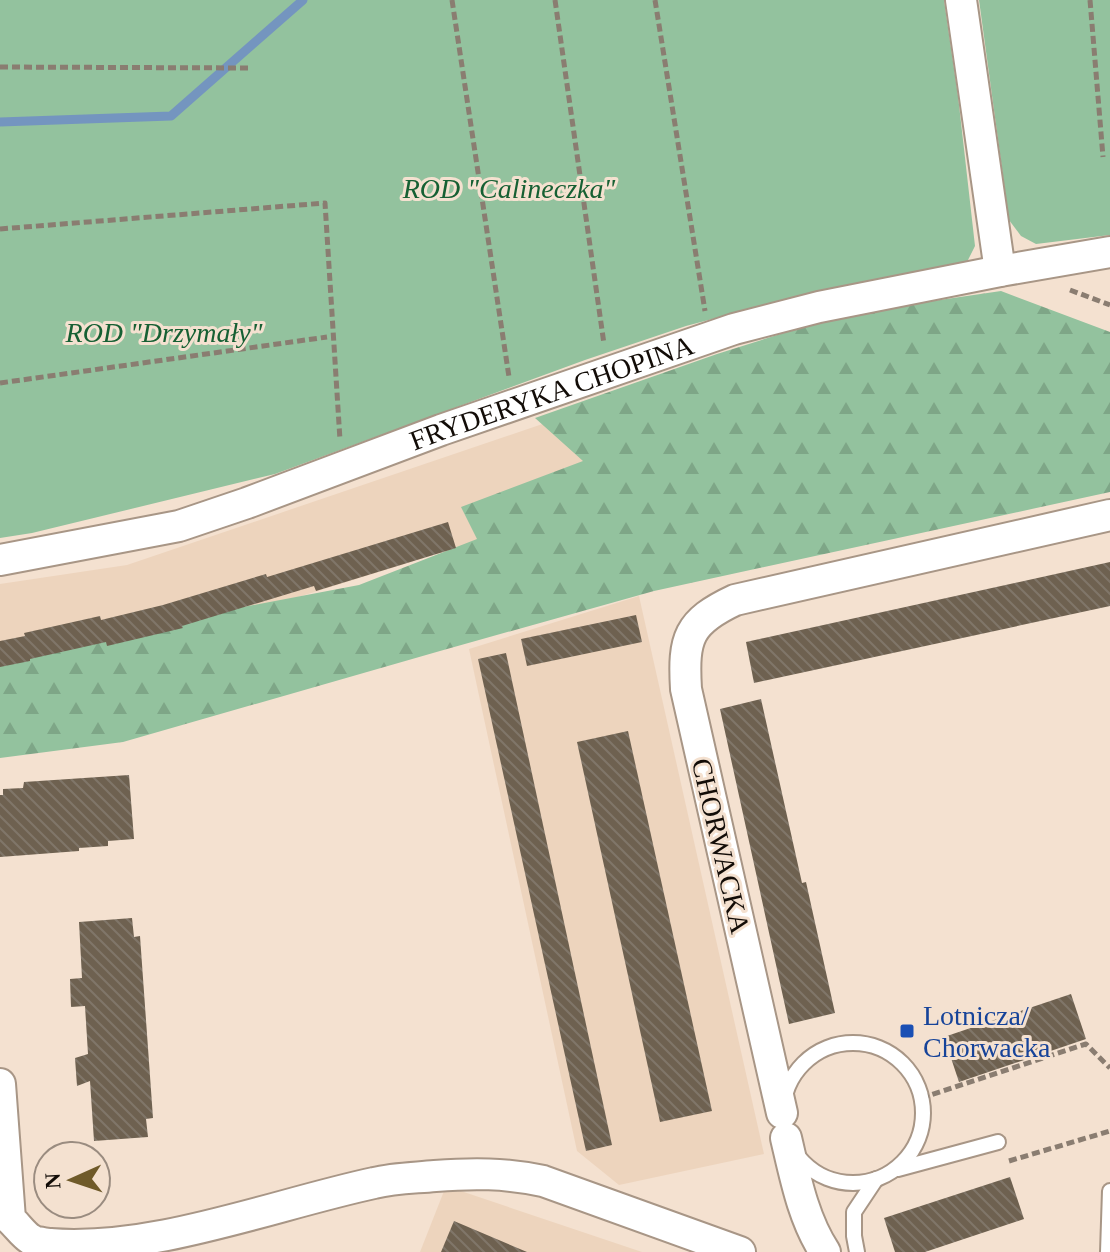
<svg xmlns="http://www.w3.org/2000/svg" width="1110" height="1252" font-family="'Times New Roman',serif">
<defs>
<pattern id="forest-firs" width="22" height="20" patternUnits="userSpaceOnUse" patternTransform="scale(2)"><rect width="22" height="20" fill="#93c29e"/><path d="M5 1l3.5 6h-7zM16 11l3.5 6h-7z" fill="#7ea687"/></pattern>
<pattern id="building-back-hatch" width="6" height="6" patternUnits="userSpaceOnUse" patternTransform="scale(2)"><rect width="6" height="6" fill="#6e6150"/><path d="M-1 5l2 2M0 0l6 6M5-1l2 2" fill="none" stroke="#807669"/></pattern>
</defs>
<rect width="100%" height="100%" fill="#f4e1d0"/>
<g fill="#edd4bd">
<path d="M566,416L594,482L546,520L182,633L0,668V584L127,565Z"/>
<path d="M639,596L764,1154L619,1185L577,1151L469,649Z"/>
<path d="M446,1186L642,1252H420Z"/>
</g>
<path fill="url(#forest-firs)" d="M1001,291L1110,332V492L654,591L440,651L123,742L0,758V650L64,641L359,585L477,539L461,507L583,461L535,418L717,354L844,314Z"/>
<g fill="#93c29e">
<path d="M0,0H944L958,96L975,246L967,262L947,268L780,301L686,326L585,360L275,474L32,533L0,538Z"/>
<path d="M979,0H1110V235L1036,244L1021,236L1009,220Z"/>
</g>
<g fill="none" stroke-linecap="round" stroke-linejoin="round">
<path stroke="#7495bf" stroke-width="9" d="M0,122L171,116L303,0"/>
</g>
<g fill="url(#building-back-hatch)">
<path d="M448,522L456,548L316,591L314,586L182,626L183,628L107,646L106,642L30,659V661L0,667V641L25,636L24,633L100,616L101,620L163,605L266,574L267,577Z"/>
<path d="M1110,562V606L754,683L746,642Z"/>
<path d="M636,615L642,642L527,666L521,639Z"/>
<path d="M506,653L612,1145L586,1151L478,659Z"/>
<path d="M761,699L802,883L806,882L835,1013L789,1024L720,709Z"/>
<path d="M628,731L712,1111L660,1122L577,742Z"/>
<path d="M129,775L134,839L108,841V846L79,848V851L0,857V795H3V789L23,788L24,782Z"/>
<path d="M132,918L134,937L140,936L153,1118L146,1119L148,1137L94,1141L90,1081L77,1086L75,1058L88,1054L85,1006L71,1007L70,979L82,978L79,922Z"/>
<path d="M1071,994L1086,1039L959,1082L944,1037Z"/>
<path d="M1010,1177L1024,1219L925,1252H895L884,1218Z"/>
<path d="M454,1221L527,1252H441Z"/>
</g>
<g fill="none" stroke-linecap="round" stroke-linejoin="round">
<g stroke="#a89686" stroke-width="18">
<g id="service">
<circle cx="853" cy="1113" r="70"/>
<path d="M898,1169L998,1142"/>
<path d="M857,1252L854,1236V1212L876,1179"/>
<path d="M1108,1252L1110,1191"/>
</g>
</g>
<g stroke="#a89686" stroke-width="34">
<g id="minor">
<path d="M961,0L1000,271"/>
<path id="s1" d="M0,560L179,526L247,503L441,430L734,329L819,307L1000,271L1110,252"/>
<path d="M0,1084L10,1219C17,1225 24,1236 32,1240C36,1243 45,1243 50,1244C155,1252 272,1205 374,1183C394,1178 414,1178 435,1176C473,1173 505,1173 543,1181L740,1252"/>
<path d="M782,1113L686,689C683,638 688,622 735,600L1110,515"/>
<path d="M786,1138C795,1176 803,1219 825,1252"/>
</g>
</g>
<g stroke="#8a7d71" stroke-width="5" stroke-dasharray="8 4" stroke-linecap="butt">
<path d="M452,0L509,377"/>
<path d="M555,0L604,344"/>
<path d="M655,0L705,311"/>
<path d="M1090,0L1103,157"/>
<path d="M0,67L249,68"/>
<path d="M0,229L325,203L340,440"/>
<path d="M1070,290L1110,305"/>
<path d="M0,383L327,337"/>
<path d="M921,1098L1086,1044L1110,1068"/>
<path d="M1009,1161L1110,1131"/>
</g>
<use href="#service" stroke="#fff" stroke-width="14"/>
<use href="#minor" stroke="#fff" stroke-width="30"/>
</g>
<rect fill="#1a4fb4" stroke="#f4e1d0" stroke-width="3" x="899" y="1023" width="16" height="16" rx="4"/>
<g text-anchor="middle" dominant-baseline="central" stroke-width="6" stroke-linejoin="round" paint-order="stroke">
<g font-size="28" font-style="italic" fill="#166033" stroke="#f4e1d0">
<text x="509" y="188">ROD "Calineczka"</text>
<text x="164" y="332">ROD "Drzymały"</text>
</g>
<g font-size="28" fill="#120c07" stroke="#f4e1d0">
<text stroke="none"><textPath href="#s1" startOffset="578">FRYDERYKA CHOPINA</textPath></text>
<text transform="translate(721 846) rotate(77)">CHORWACKA</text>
</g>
<g font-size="28" fill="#164399" stroke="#f4e1d0" text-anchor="start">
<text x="923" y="1015">Lotnicza/<tspan x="923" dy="32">Chorwacka</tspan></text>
</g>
</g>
<g transform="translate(72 1180) rotate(267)"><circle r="38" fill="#f4e1d0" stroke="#9a8c80" stroke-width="2"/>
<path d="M0-6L14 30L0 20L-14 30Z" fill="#6f5a29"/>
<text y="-12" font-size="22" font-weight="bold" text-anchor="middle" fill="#120c07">N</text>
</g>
</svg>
